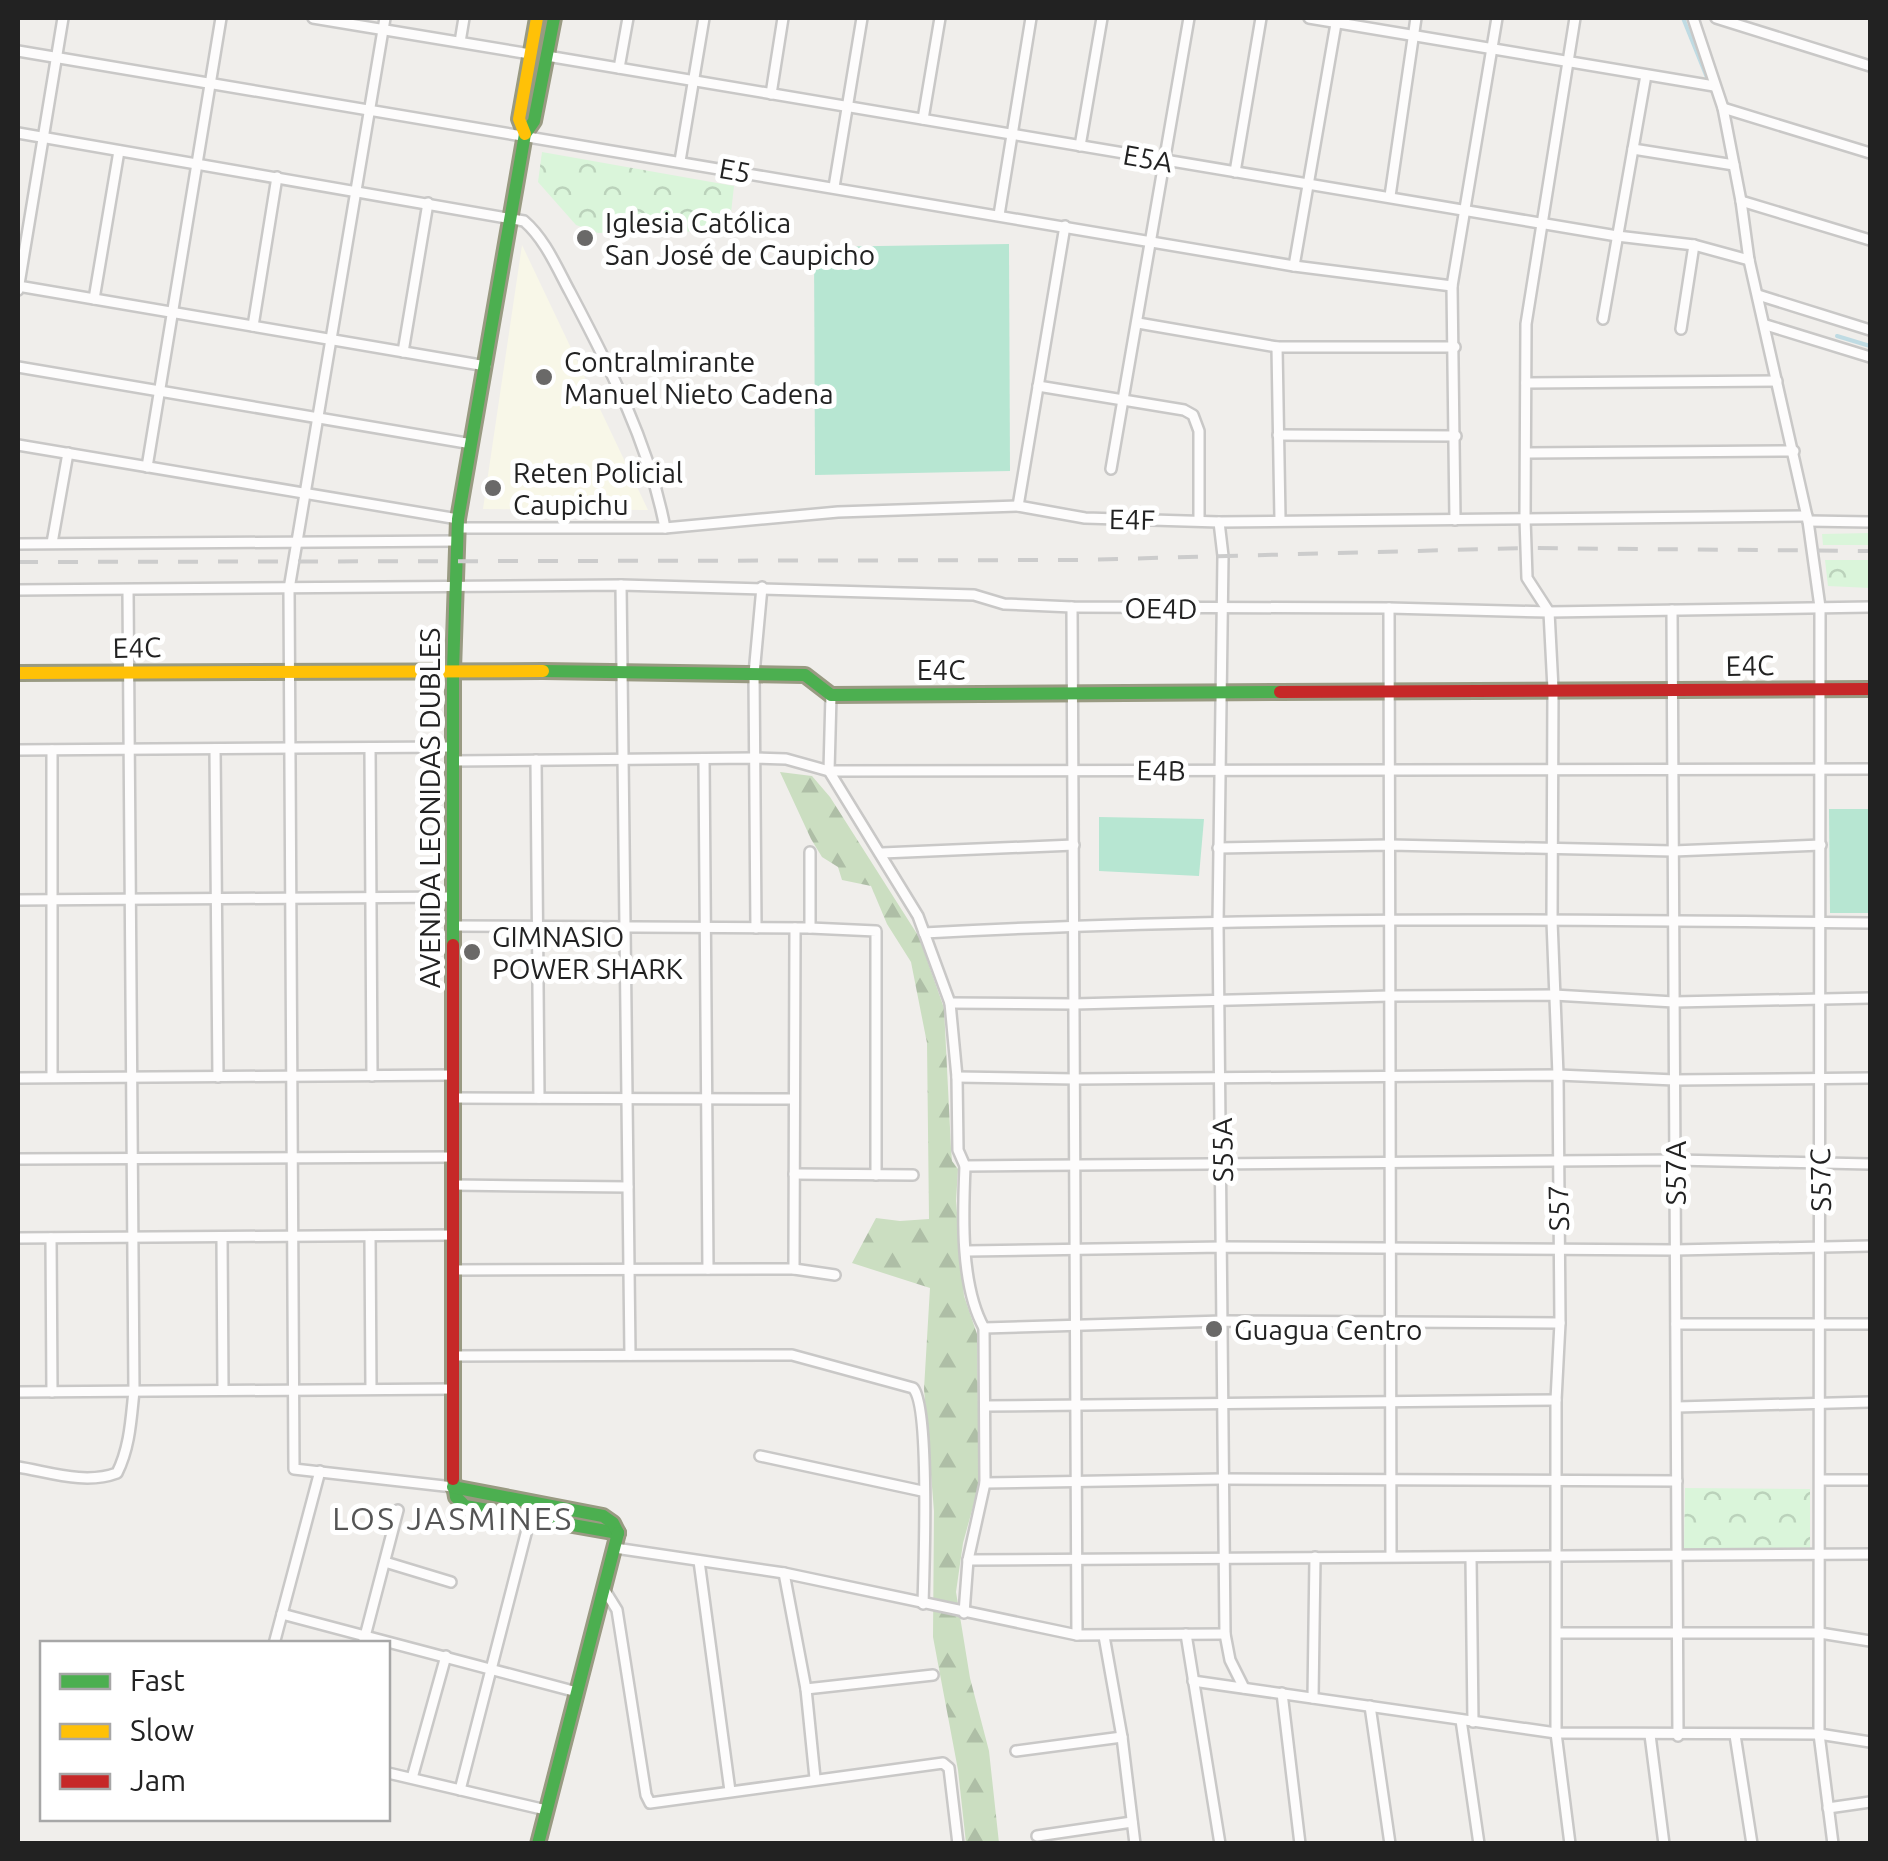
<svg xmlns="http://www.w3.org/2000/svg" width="1888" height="1861" font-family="Ubuntu,sans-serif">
<defs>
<pattern id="forest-firs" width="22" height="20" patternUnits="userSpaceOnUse" patternTransform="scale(2.5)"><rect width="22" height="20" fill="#cbdec1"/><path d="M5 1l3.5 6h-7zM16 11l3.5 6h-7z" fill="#aebea6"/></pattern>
<pattern id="park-crowns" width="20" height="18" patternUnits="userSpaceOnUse" patternTransform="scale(2.5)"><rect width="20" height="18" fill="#daf5da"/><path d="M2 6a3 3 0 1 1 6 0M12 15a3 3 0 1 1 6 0" fill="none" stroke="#bbd2bb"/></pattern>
</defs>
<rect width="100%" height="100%" fill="#f0eeeb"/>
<path fill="#f8f7e8" d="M522,245L648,510L483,509Z"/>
<path fill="url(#forest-firs)" d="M780,772L812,776L830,797L919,937L944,1008L951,1148L952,1161L958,1169L956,1201L964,1296L977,1334L979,1485L963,1543L956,1592L970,1678L989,1751L999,1843H966L958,1770L933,1637L934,1511L924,1389L930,1288L852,1263L876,1218L900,1221L929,1219L927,1043L911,962L887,924L871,886L842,880L838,867L822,857L811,839Z"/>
<g fill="url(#park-crowns)">
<path d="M542,152L734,186L729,231L598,233L576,225L538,182Z"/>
<path d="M1870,533V545H1823L1822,534Z"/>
<path d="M1825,560H1870V588L1828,586Z"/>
<path d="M1685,1488L1810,1489V1550L1684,1549Z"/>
</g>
<g fill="#b7e6d2">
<path d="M1009,244L1010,471L815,475L814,247Z"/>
<path d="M1829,809H1870V913H1830Z"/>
<path d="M1099,817L1204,819L1199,876L1099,871Z"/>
</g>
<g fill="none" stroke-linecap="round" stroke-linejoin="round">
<g stroke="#bfdbe3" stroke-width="4">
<path d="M1683,18L1708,80"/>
<path d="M1837,336L1870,346"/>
</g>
<g stroke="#c9c8c7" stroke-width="14">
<g id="street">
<path d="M313,18L530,54"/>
<path d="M385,18L289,589L294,1469L453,1487"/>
<path d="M1309,18L1714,86"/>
<path d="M1693,18L1723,108L1741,201L1749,260L1808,521L1820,607L1819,1734L1833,1844"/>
<path d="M1716,18L1870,66"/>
<path d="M460,42L464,18"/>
<path d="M18,51L1294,266L1452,286"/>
<path d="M547,56L1617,236L1694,245L1749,260"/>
<path d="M619,68L628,18"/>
<path d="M771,94L783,18"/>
<path d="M1723,108L1870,153"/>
<path d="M923,119L940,18"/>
<path d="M18,133L524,221C545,239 557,268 570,292C610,368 649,443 665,528"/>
<path d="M1080,146L1102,18"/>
<path d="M1633,149L1734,165"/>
<path d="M680,161L704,18"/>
<path d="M1235,172L1261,18"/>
<path d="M834,187L862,18"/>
<path d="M1390,196L1416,18"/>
<path d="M1741,201L1870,240"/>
<path d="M999,215L1031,18"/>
<path d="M1294,266L1337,18"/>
<path d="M18,286L486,366"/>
<path d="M18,290L63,18"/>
<path d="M1758,295L1870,330"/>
<path d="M94,299L119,151"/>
<path d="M1603,319L1646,75"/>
<path d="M1138,323L1277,347H1455"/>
<path d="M1766,325L1870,357"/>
<path d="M253,326L277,177"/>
<path d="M1681,329L1694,245"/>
<path d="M1277,347L1280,519"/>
<path d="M403,352L428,203"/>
<path d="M18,367L472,444"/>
<path d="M1526,383L1777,381"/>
<path d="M1038,386L1184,410L1193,415L1199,431V520"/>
<path d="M1278,435L1456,436"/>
<path d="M18,445L458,519"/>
<path d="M1527,453L1794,451"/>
<path d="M147,467L221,18"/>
<path d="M1111,469L1189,18"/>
<path d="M1018,506L1065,226"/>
<path d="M1455,520L1452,286L1497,18"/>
<path d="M1808,521L1870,522"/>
<path d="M1219,522L1223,556L1218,924L1225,1634L1230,1660L1244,1688"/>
<path d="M458,528H665L838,512L1018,506L1085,518L1219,522L1807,516"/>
<path d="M52,543L68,453"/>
<path d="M18,544L457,541"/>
<path d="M621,585L630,1355"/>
<path d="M18,590L621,585L974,595L1004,604L1072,607L1389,608L1549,612L1870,607"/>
<path d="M1072,607L1077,1635"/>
<path d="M1389,608L1391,1556"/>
<path d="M1672,610L1678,1736"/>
<path d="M831,695L829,771L918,916L950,1003L957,1077L958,1150L965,1166C963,1214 960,1285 984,1328L985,1483L968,1560L964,1613"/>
<path d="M370,748L372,1076"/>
<path d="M215,749L218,1077"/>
<path d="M18,750L453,747"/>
<path d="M704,759L708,1269"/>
<path d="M536,760L539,1098"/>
<path d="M453,761L754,758L786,759L829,771L1870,769"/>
<path d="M1218,848L1390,845L1673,851L1821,845"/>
<path d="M810,852V928"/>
<path d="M882,853L1074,845"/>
<path d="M18,900L454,897"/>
<path d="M454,926L810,928L876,931V1175"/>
<path d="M756,928L754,674L762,587"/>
<path d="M924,933C1239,916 1555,919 1870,923"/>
<path d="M950,1003L1074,1004L1390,996L1554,995L1674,1002L1870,998"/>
<path d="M52,1077V750"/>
<path d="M957,1077L1075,1079L1558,1075L1675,1080L1870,1078"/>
<path d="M18,1078L454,1075"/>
<path d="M455,1098L793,1099"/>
<path d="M18,1159L454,1157"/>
<path d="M965,1166L1675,1160L1870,1164"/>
<path d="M794,1174L913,1175"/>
<path d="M453,1185L628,1187"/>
<path d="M370,1236L371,1389"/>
<path d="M222,1237L223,1390"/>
<path d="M18,1238L454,1235"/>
<path d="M51,1238L52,1392"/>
<path d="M967,1251L1223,1247L1675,1250L1870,1246"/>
<path d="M794,1269L795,928"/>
<path d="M454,1270L794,1269L835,1275"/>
<path d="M1676,1324H1870"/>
<path d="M984,1328L1223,1321L1560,1323"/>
<path d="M454,1356L792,1355L913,1388C930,1405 924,1570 923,1604"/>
<path d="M18,1392L454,1389"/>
<path d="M985,1406L1556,1400"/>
<path d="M1677,1407L1870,1402"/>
<path d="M760,1456L922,1491"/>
<path d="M18,1467C49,1472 85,1485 117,1473C130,1447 131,1419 134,1391L128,590"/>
<path d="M1820,1480H1870"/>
<path d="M985,1483L1222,1479L1677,1481"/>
<path d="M615,1548L784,1573L1077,1635L1225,1634"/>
<path d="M1471,1558L1473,1722"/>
<path d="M968,1560L1870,1554"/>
<path d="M699,1561L730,1791"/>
<path d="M385,1562L451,1582"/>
<path d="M784,1573L806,1689L815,1778"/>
<path d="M604,1589L617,1610L646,1795L650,1803L943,1763L949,1768L958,1844"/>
<path d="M282,1614L577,1692"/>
<path d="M1559,1633H1820L1870,1641"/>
<path d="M1186,1634L1220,1844"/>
<path d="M1104,1636L1122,1737L1135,1844"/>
<path d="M274,1644L320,1471"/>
<path d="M363,1644L398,1510"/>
<path d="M1193,1681L1556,1733L1819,1734L1870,1742"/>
<path d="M806,1689L933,1675"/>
<path d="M1282,1693L1300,1844"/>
<path d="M1313,1698L1315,1557"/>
<path d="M1370,1706L1390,1844"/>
<path d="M1461,1720L1479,1844"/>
<path d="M1650,1735L1664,1844"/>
<path d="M1735,1735L1752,1844"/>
<path d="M1016,1751L1122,1737"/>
<path d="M388,1773L546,1810"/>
<path d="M412,1778L446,1656"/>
<path d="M460,1790L530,1518"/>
<path d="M1828,1808L1870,1802"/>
<path d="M1037,1836L1132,1822"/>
<path d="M1570,1844L1556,1733V1400L1560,1323L1558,1075L1552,921L1553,689L1549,612L1527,578L1525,518L1526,324L1575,18"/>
</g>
</g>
<g stroke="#999a82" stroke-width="18">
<g id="fast">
<path d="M543,671L805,675L831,695L1280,692"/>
<path d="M453,945V670L458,519L525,134L534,121L554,18"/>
<path d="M453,1479L456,1497L465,1506L618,1533"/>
<path d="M453,1487L603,1516L613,1523L618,1533"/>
<path d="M538,1844L618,1533"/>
</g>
</g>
<g stroke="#999a82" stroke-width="18">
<g id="slow">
<path d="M525,134L519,119L537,18"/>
<path d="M18,673L543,671"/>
</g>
</g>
<g stroke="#999a82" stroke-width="18">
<g id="jam">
<path d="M1280,692L1870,689"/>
<path d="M453,945V1479"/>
</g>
</g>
<use href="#street" stroke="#fdfcfc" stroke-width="9"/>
<use href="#fast" stroke="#4caf50" stroke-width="12"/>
<use href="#slow" stroke="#ffc107" stroke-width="12"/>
<use href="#jam" stroke="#c62828" stroke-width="12"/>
<path stroke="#ccc" stroke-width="4" stroke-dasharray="20 20" stroke-linecap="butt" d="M18,562L1078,560L1525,548L1870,551"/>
</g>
<g fill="#6a6968" stroke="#fff" stroke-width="4">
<circle cx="585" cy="238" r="10"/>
<circle cx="544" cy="377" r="10"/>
<circle cx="493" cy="488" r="10"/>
<circle cx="472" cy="952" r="10"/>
<circle cx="1214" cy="1329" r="10"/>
</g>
<g text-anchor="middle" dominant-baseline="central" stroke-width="10" stroke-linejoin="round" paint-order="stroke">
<g font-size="28" fill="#222" stroke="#fff">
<text transform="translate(1148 158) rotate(10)">E5A</text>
<text transform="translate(735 170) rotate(10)">E5</text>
<text transform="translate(1132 519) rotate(1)">E4F</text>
<text transform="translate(1161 608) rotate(1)">OE4D</text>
<text transform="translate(137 647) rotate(-1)">E4C</text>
<text transform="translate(1750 665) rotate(-1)">E4C</text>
<text x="941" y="669">E4C</text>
<text transform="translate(1161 770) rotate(1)">E4B</text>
<text transform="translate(429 808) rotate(-90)">AVENIDA LEONIDAS DUBLES</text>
<text transform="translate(1222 1150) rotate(-91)">S55A</text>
<text transform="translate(1675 1173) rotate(-90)">S57A</text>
<text transform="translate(1820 1180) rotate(-91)">S57C</text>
<text transform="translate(1558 1208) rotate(-91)">S57</text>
</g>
<g font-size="28" fill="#222" stroke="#fff" text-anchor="start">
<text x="605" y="222">Iglesia Católica<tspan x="605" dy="32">San José de Caupicho</tspan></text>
<text x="564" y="361">Contralmirante<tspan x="564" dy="32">Manuel Nieto Cadena</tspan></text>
<text x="513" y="472">Reten Policial<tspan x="513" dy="32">Caupichu</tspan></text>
<text x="492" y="936">GIMNASIO<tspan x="492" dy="32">POWER SHARK</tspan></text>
<text x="1234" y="1329">Guagua Centro</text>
</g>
<g font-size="32" letter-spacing="2.5" fill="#555" stroke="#fff">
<text x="453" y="1518">LOS JASMINES</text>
</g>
</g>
<rect width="1888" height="1861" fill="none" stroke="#222222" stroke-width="40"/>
<rect x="40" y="1641" width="350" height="180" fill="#ffffff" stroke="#a7a7a7" stroke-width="2.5"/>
<rect x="60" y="1674" width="50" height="15" fill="#4caf50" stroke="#a7a7a7" stroke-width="2.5"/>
<text x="130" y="1691" font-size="30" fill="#222222">Fast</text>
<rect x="60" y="1724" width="50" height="15" fill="#ffc107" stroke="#a7a7a7" stroke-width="2.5"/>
<text x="130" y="1741" font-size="30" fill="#222222">Slow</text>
<rect x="60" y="1774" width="50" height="15" fill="#c62828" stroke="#a7a7a7" stroke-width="2.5"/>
<text x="130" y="1791" font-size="30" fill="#222222">Jam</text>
</svg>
